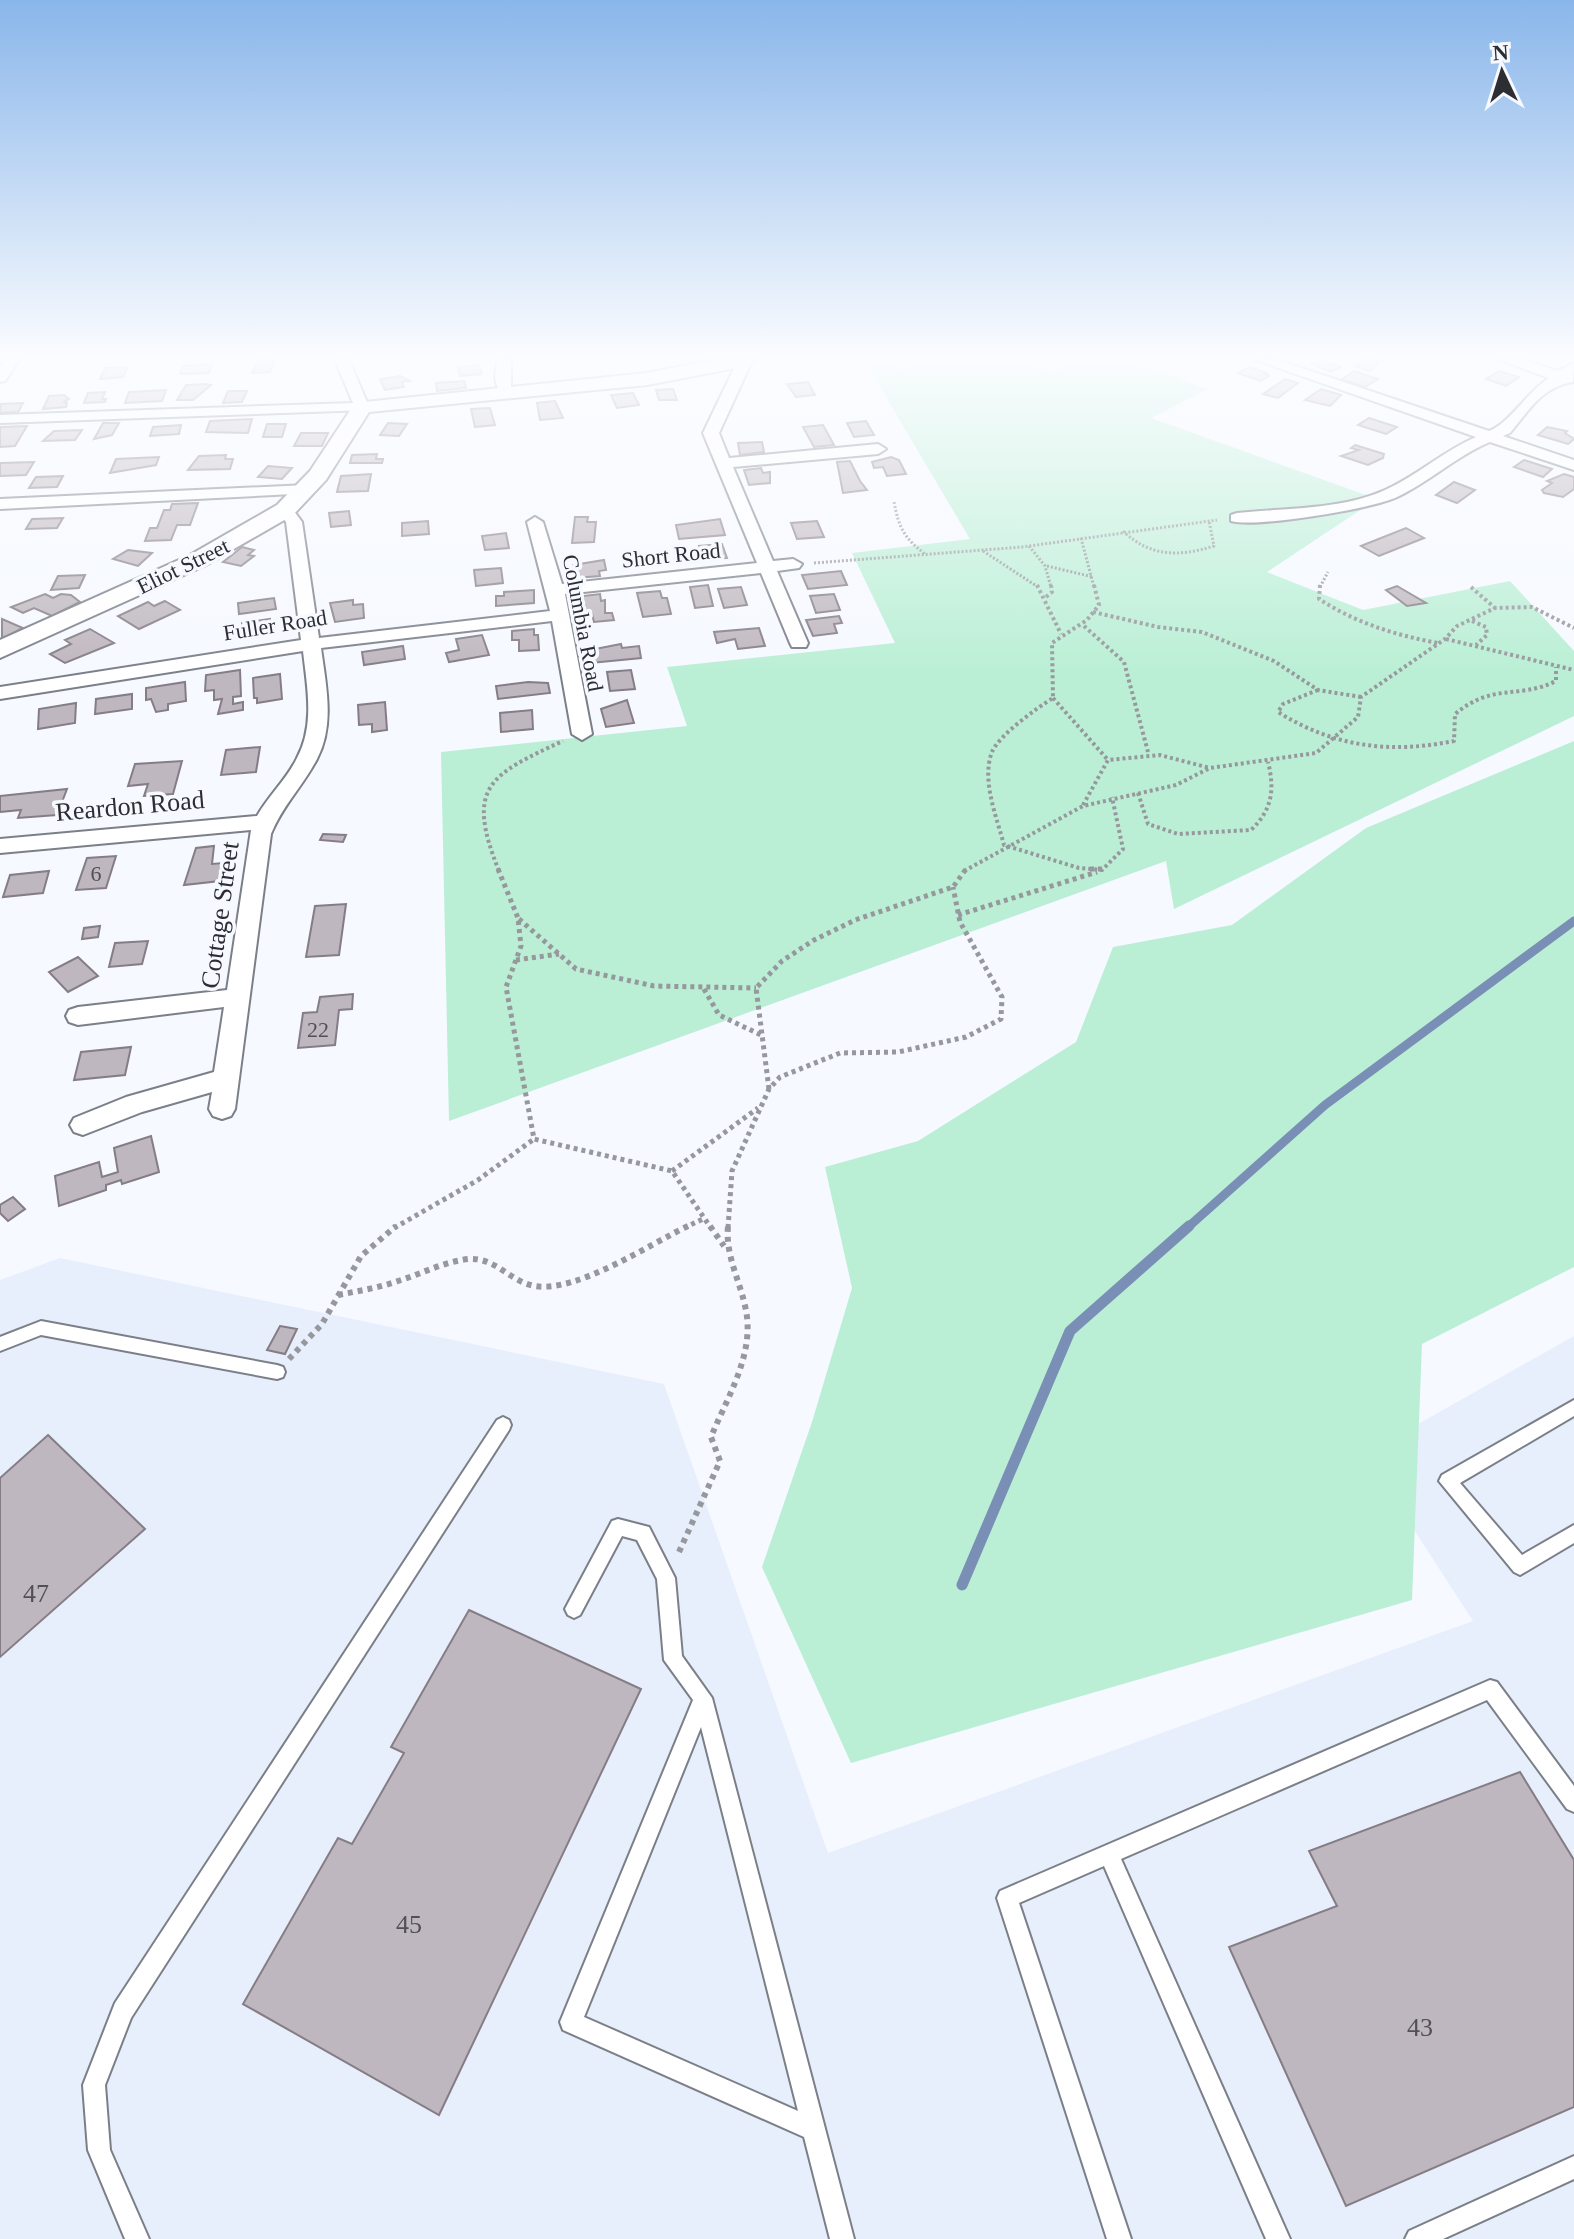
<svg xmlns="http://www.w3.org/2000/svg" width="1574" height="2239" font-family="'Times New Roman',serif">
<rect width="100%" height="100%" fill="#f6f9ff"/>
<path fill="#e8effc" d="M60,1258L664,1384L828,1853L1473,1621L1365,1454L1574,1336V2239H0V1280Z"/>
<g fill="#baefd5">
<path d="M864,360H876L902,370C946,351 1008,356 1052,372C1106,345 1155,371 1208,389L1151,418L1377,499L1267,572L1363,610L1510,581L1574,651V716L1174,909L1166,861L449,1121L441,752L687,726L667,667L895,643L852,553L970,539Z"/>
<path d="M1574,741V1267L1422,1344L1412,1600L851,1763L762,1567L812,1422L852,1288L825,1167L918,1141L1076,1042L1113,947L1232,925L1366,828Z"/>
</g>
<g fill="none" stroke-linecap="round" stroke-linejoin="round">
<path stroke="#7a8fb5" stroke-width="9" d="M1187,1228L1325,1105L1574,921"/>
<path stroke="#7a8fb5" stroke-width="11" d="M962,1585L1070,1331L1189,1226"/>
</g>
<g fill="#bfb7bf" stroke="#857d85" stroke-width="2">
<path d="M258,360H275L270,372L252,373Z"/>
<path d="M1322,360L1341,367L1331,372L1311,364Z"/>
<path d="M1364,360H1374L1379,362L1370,371L1355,366Z"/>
<path d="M212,364L209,373L180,374L183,366Z"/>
<path d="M479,365L482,374L460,376L458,367Z"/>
<path d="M128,367L123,377L100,379L105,368Z"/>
<path d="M1249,367L1267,373L1264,374L1269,376L1261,381L1238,373Z"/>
<path d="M1354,371L1378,379L1365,387L1341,380Z"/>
<path d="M1499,371L1519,377L1506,386L1486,379Z"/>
<path d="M400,376L410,381L402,382L404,387L385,390L380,379Z"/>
<path d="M1285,379L1298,383L1278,398L1263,394Z"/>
<path d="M464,381L466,388L437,391L436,383Z"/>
<path d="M808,382L815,395L796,397L787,384Z"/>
<path d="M186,385L206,384L211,385L193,400H177Z"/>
<path d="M673,389L677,400H659L656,390Z"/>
<path d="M1321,389L1341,395L1330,406L1305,400Z"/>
<path d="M166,390L162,401L125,403L129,392Z"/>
<path d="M228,391H247L242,402L223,403Z"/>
<path d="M105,392L102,399H106L105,402L84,403L88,393Z"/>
<path d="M633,393L639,405L617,408L611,395Z"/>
<path d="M64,395L69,399L64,402L67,403L66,407L43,409L49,396Z"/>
<path d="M555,401L563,418L540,420L537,403Z"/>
<path d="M23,403L18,412L0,413L1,404Z"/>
<path d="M490,408L495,425L475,427L471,409Z"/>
<path d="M1369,418L1397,427L1386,434L1358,425Z"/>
<path d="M252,419L248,433L206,432L210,421Z"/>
<path d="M866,421L874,435L854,437L847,423Z"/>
<path d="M103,423H119L112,435L94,439Z"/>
<path d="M388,423L407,424L399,436L380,435Z"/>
<path d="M267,424H286L282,437H263Z"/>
<path d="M181,425L179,434L150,436L153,427Z"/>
<path d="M823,425L834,445L814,447L803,427Z"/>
<path d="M27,426L15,446L0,447V427Z"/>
<path d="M1547,427L1567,431L1565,433L1574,439L1568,444L1538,435Z"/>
<path d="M82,430L75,440L43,441L54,431Z"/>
<path d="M301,433H328L322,446H294Z"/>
<path d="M762,442L764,452L740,455L738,443Z"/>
<path d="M1355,445L1384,454L1383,458L1368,465L1341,456L1359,450L1351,448Z"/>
<path d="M377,454L376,459H383L382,463H350L352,455Z"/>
<path d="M226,455L225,459H233L230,469L188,470L199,456Z"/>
<path d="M159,457L156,465L110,473L116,459Z"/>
<path d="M891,457L899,460L906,474L887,476L883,467L874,468L872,462Z"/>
<path d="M1524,460L1552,469L1543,477L1514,467Z"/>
<path d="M850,461L860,481L867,490L843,493L837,462Z"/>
<path d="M34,462L26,475L0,476V463Z"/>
<path d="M268,466L292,468L282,479L258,477Z"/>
<path d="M761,468L763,473L770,472V483L749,485L744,470Z"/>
<path d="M371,474L368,491L337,492L341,476Z"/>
<path d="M1564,474L1574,477V489L1563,497L1544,493L1542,490L1552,483L1547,481Z"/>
<path d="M63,476L57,487L29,488L36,477Z"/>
<path d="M1454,482L1475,490L1457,503L1436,495Z"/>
<path d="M198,503L190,525H177L171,540L145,541L150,528H157L164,510H170L172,504Z"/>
<path d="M349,511L351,525L331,527L329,513Z"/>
<path d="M575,517H588L587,522H596L594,542L572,543Z"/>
<path d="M63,518L57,528L26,529L32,519Z"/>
<path d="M720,519L725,535L679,539L676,525Z"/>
<path d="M428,521L429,534L402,536V523Z"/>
<path d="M817,521L824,537L797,539L791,523Z"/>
<path d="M1406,528L1424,538L1379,556L1361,546Z"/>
<path d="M506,533L509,548L485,550L482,536Z"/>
<path d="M722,544L727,558L696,559L695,555H701L699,546Z"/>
<path d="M242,547L254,550L248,555L254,556L241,566L223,562Z"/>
<path d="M128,550L152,553L138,566L113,559Z"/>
<path d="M604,560L606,570L599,571L600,576L575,578L573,565Z"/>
<path d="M501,568L503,583L476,586L474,570Z"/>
<path d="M841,571L847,585L808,589L802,575Z"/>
<path d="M85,575L79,588L51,590L58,576Z"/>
<path d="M708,585L713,606L695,608L690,587Z"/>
<path d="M1397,586L1426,603L1407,606L1386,590Z"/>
<path d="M741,587L747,605L724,608L718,589Z"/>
<path d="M534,590V603L496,606V596H504V592Z"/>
<path d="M660,591L662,598H667L671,614L643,617L637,593Z"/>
<path d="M45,594L53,598L61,594L71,595L80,602L52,616L34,608L23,613L11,607Z"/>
<path d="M600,594L601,601L605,600V613H612L614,620L594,622L592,614L587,615L583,596Z"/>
<path d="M834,594L840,610L816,613L810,596Z"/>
<path d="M274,598L276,609L239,614L238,603Z"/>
<path d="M353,600V605L363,604L364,618L335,622L330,603Z"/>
<path d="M165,601L180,610L139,629L118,616L148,602L154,606Z"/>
<path d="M839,616L842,623L834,624L837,633L813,636L806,620Z"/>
<path d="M2,619L23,628L2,639Z"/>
<path d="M270,619L271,632L242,636V623Z"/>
<path d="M759,628L765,646L738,649L735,639L717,643L714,632Z"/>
<path d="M90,629L114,643L65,663L50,654L71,644L65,640Z"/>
<path d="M534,629V635H538L539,650L519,651V640H512V631Z"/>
<path d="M482,635L489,655L449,662L446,653L459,650L456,639Z"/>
<path d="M621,644L622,648L639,646L641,658L591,663L590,650Z"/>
<path d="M403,646L405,659L364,665L362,652Z"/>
<path d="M240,670L241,696L233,697V704L243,702V710L218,714L222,699L214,700V690L205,691L206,675Z"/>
<path d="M631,670L635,689L610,691L607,672Z"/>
<path d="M280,674L282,699L257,703V698H254L253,678Z"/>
<path d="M185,682L186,701L168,704V710L156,712L151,699L146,700V688Z"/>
<path d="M528,682L548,683L550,693L498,699L496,686Z"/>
<path d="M132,694V709L95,714L96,699Z"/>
<path d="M627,700L634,723L606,727L601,709Z"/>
<path d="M385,702L387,730L372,732V724L359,725L358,705Z"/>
<path d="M76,703L75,723L38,729L39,709Z"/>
<path d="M532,710L533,729L501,732L500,713Z"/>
<path d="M260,747L256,772L221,775L226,750Z"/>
<path d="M182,761L173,794L144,796L148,784L128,786L135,764Z"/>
<path d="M67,789L57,815L18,818L21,810L0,812V796Z"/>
<path d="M323,834L346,835L343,842L320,840Z"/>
<path d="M214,846L212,864L223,863L220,881L184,885L196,848Z"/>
<path d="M116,856L106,888L76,890L87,858Z"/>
<path d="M49,871L43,893L3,897L10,875Z"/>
<path d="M346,904L339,955L306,957L315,906Z"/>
<path d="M100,926L98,937L82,939L84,928Z"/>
<path d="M148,941L142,964L109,967L115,943Z"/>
<path d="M78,957L98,976L68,992L49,972Z"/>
<path d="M353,994L352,1009L339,1010L335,1045L298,1048L303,1013L317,1012L320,997Z"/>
<path d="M131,1047L125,1075L74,1080L81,1052Z"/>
<path d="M151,1136L159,1172L122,1184L121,1180L106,1185V1190L59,1206L55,1176L99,1162L102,1177L118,1172L114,1148Z"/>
<path d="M13,1197L25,1209L8,1221L0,1213V1205Z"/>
<path d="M280,1326L297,1329L285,1354L267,1350Z"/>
<path d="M48,1435L145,1529L0,1657V1478Z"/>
<path d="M469,1610L641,1689L439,2115L243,2004L338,1838L352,1844L404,1753L391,1747Z"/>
<path d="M1520,1772L1574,1860V2107L1346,2206L1229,1947L1337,1906L1309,1851Z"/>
</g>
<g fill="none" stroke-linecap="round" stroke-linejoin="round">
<g stroke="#7b7f88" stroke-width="4">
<g id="lane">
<path d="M41,1321L277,1365L283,1367L285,1372L283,1377L277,1379L41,1335L0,1351V1337Z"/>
<path d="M1574,1400V1416L1460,1483L1522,1555L1574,1525V1543L1520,1575L1514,1572L1439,1481L1442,1475Z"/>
<path d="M503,1417L509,1420L511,1425L509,1430L131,2018L105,2085L110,2150L149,2239H125L88,2150L83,2085L115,2003L497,1420Z"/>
<path d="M618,1519L649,1527L675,1578L682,1656L712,1698L854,2239H830L804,2137L563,2030L560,2022L693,1700L664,1660L657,1579L637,1540L622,1536L580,1615L574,1618L568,1615L565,1609L612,1521ZM701,1727L798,2111L584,2017Z"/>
<path d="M1490,1680L1497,1682L1574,1786V1812L1567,1809L1487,1700L1121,1859L1290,2239H1266L1104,1866L1019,1903L1131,2239H1107L997,1898L1000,1891Z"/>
<path d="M1574,2156V2179L1443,2239H1405L1409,2231Z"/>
</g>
</g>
<g stroke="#7b7f88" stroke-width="4">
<g id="street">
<path d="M5,360H19L5,381L0,382V367Z"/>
<path d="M335,360H349L369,407L367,410L0,423V415L353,403Z"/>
<path d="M497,360H511V397L499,394L495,378Z"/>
<path d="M738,360L752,361L719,433L729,458L878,444L886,449L878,454L733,467L773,561L793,559L802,564L799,568L777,571L808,643L806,647H792L790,643L761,573L565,594L592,734L582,740L572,734L552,621L321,648C326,685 335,725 317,759C303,786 282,806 271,834L235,1109L231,1116L222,1119L213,1116L209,1109L212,1092L142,1112L83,1135L74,1132L70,1125L74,1118L126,1097L214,1072L224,1007L78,1025L69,1022L66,1016L69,1010L78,1007L227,990L251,830L0,853V839L257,816C269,795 287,779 297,758C315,725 307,687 303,651L0,699V687L301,640L286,522L277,510L285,505L291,507L302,522L319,638L550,611L527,522L535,517L543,522L562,584L757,563L703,433Z"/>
<path d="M1256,360H1278L1489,431C1510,423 1527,392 1549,378L1500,360H1523L1558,371L1574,363L1573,382C1542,387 1530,409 1510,433L1503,436L1574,460V470L1490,442C1456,456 1428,483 1395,498C1369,509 1257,528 1231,521V515L1237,513C1284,508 1341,510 1385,490C1417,476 1443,451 1476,437Z"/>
<path d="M307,485L315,490L313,493L0,509V499Z"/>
</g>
</g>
<g stroke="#7b7f88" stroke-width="4">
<path id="secondary" d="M713,360H755L746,366L647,385L369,412L326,480L293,515L206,565L0,658V640L190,555L277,505L310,471L355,403L647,373Z"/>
</g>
<g stroke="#96989d" stroke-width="3" stroke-dasharray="2 2" stroke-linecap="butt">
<path d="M894,502C899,528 904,538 925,554"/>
<path d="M1123,531C1150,557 1179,557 1214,546L1209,521"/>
<path d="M1081,538L1094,587"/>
<path d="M1029,546L1045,566L1051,587"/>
<path d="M983,551L1038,587"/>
<path d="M814,563L1022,547L1217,520"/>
<path d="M1047,566L1093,577"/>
<path d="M1320,587L1328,572"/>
</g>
<g stroke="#96989d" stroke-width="4" stroke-dasharray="3 3" stroke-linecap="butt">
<path d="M1037,585L1061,634"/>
<path d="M1094,585L1099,605L1087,620L1052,643L1053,698C1037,708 999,735 992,752C981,780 997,818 1004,845L1079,868L1102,870L1123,849L1112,797"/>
<path d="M1320,585L1319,599C1356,623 1395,635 1438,643"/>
<path d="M1471,587L1495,608"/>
<path d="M1046,597L1052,592L1051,585"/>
<path d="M1093,612L1158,627L1202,632L1274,661L1318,690L1361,697"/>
<path d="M1472,621L1486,627L1487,635L1476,645"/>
<path d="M1084,626L1124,662L1148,752"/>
<path d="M1446,639L1574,670"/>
<path d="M1318,690L1283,704L1278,712C1334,747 1390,754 1454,741L1455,714C1494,682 1517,700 1556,681V667"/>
<path d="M1053,698L1108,760"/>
<path d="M1138,793L1148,824L1178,834L1251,830C1272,810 1275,790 1268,762"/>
<path d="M1083,805L1108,760L1160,755L1210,768"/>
<path d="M499,871C465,787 489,775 563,741"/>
<path d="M964,871L1083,806L1176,785L1210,768L1316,753L1358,717L1361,697L1445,639L1457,626L1495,608L1532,607L1574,628"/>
</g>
<g stroke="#96989d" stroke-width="5" stroke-dasharray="4 4" stroke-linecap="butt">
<path d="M498,869L518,918L521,946L506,987L534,1139L672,1171L711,1228"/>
<path d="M1090,869H1103"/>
<path d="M958,915L1097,872"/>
<path d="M519,919L576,969L654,986L756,988"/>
<path d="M516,960L559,954"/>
<path d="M704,989L719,1015L761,1035"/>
<path d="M769,1089L756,988L782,961L814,940L855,920L953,887L966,869"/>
<path d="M672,1171L758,1108"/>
<path d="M394,1228L478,1180L534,1139"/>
<path d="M684,1228L705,1218"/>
<path d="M728,1228L732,1171L769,1089L780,1077L840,1053L898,1052L966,1037L1001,1019L1002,997L960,922L953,887"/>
</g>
<g stroke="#96989d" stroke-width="6" stroke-dasharray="5 5" stroke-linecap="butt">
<path d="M710,1226L724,1246"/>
<path d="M338,1295C358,1291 378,1288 398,1281C421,1274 443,1262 468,1259C496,1257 510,1282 535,1286C577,1293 650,1244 688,1226"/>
<path d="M289,1359L322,1324L361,1256L396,1226"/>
<path d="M679,1552L720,1461L711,1437C726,1400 752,1359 747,1317C743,1285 725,1259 728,1226"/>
</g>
<use href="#lane" fill="#fff" fill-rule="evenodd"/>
<use href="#street" fill="#fff" fill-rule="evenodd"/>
<use href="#secondary" fill="#fff" fill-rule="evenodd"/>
</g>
<linearGradient id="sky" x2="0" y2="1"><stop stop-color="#89b6ea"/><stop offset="0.53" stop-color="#fbfcff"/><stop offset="1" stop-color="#fbfcff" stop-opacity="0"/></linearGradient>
<rect width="1574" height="674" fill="url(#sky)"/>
<g text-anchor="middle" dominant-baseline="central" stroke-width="7" stroke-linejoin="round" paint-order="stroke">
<g font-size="22" fill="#2d2e32" stroke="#f6f9ff">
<text transform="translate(671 555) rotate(-6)">Short Road</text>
<text transform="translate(183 566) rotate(-26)">Eliot Street</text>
<text transform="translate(583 623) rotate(79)">Columbia Road</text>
<text transform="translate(275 625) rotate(-9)">Fuller Road</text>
</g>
<g font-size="22" fill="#525055">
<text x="96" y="873">6</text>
<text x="318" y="1029">22</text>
</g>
<g font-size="26" fill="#2d2e32" stroke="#f6f9ff">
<text transform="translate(130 806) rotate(-5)">Reardon Road</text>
<text transform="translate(220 915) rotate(-82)">Cottage Street</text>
</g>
<g font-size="26" fill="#525055">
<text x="36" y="1593">47</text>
<text x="409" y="1924">45</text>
<text x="1420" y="2027">43</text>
</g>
</g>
<g transform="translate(1502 72) rotate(356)" stroke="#f6f9ff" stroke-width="6" paint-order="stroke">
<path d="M0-6L14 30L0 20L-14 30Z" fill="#2d2e32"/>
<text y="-12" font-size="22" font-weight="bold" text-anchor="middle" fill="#2d2e32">N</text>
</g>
</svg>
